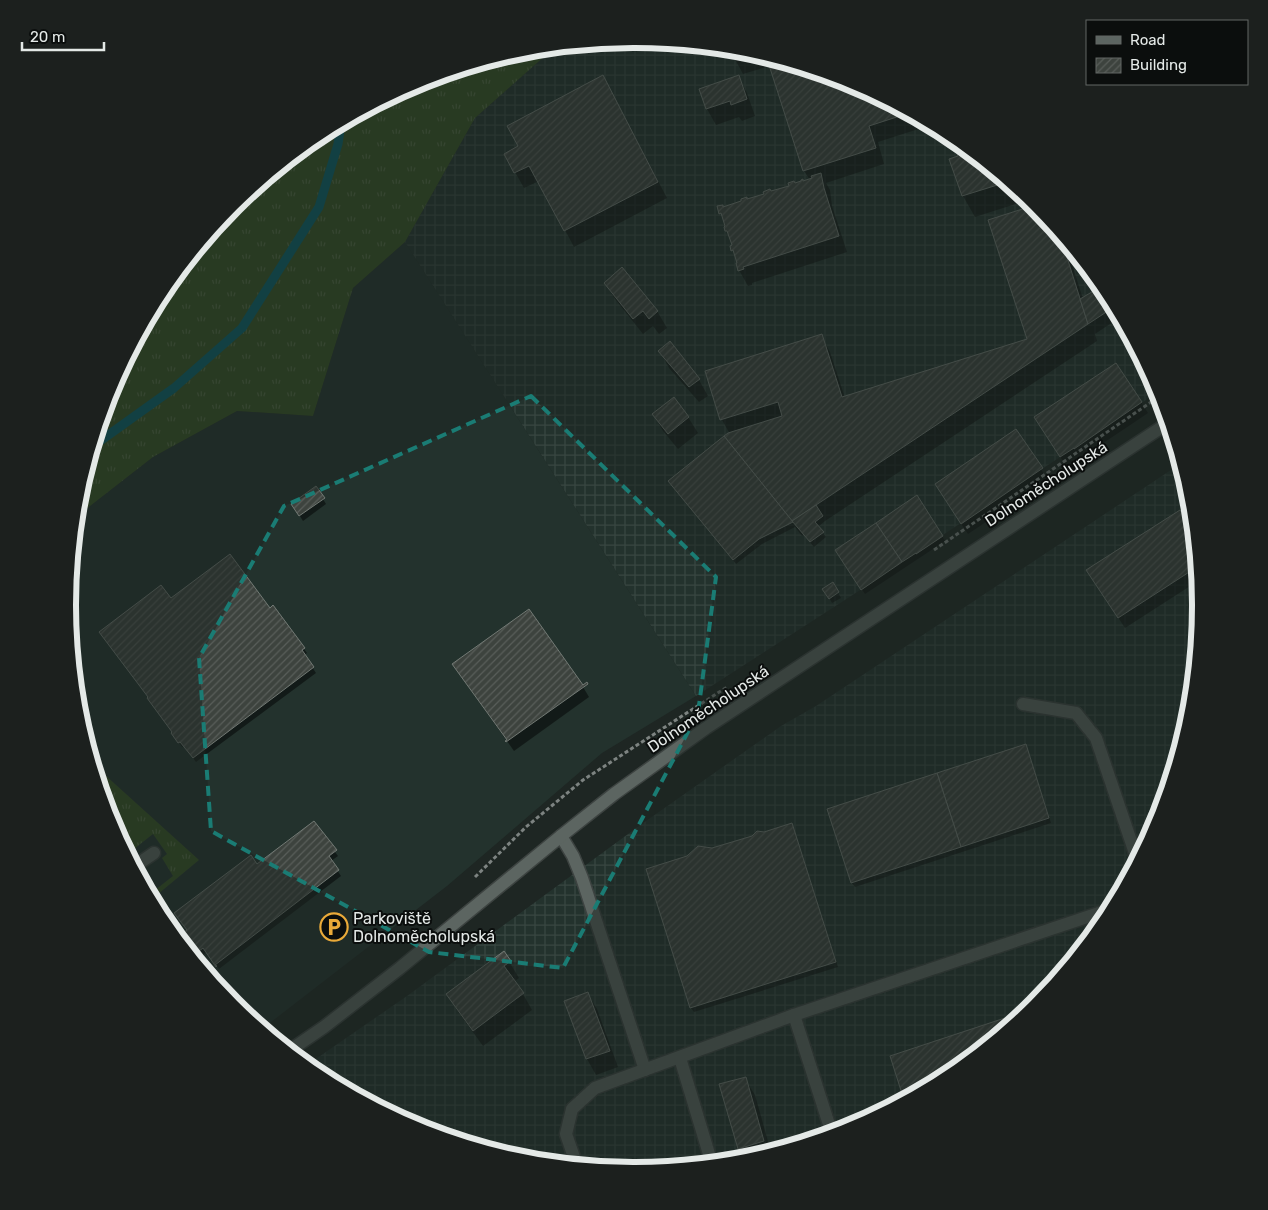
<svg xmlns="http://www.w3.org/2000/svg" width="1268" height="1210" font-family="Rubik,sans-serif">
<defs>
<pattern id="industrial-grid" width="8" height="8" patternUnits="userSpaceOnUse" patternTransform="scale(1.25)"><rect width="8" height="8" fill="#23322d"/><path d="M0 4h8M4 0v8" fill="none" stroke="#384641"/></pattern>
<pattern id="grass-tufts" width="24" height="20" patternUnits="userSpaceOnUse" patternTransform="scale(1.25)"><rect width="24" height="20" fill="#375223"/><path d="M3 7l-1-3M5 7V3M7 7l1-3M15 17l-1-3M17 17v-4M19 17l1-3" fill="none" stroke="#546b43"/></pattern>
<pattern id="building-hatch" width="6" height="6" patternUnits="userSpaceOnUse" patternTransform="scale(1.25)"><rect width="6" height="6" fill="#3d433e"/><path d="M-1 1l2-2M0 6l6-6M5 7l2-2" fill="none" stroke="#595e5a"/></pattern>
</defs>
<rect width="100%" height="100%" fill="#1e2623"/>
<path fill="#23322d" d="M405,242L696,696L602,753L447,886L262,1029L233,1005L163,919L111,821L79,715L68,605L76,517L153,457L237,411L313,416L353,288Z"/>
<g fill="url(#industrial-grid)">
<path d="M634,39L745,50L851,82L949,134L1035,205L1105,291L1158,392L851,596L696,696L405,242L475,118L555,47Z"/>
<path d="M1180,464L1189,495L1200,605L1189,716L1157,822L1105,920L1034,1006L948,1076L850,1128L744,1160L634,1171L523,1160L417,1128L319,1076L307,1065L407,996L639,826L781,726L816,706Z"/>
</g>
<g fill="url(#grass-tufts)">
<path d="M555,47L475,118L405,242L353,288L313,416L237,411L153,457L76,517L79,494L111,388L163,290L234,204L320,134L418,82L524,50Z"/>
<path d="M94,765L199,860L152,899L150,894L173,876L162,858L167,854L153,834L134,849L126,850L111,821L110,820L112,818L109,814L113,811L104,798Z"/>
</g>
<g fill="#0007">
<path d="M729,48L745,50L851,82L931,125L878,142L884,164L826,183L830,190L832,206L847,252L752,283V285L748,286L739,270L737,259L733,250V246L732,241L726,231V223L718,207L723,208L810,180L804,171L770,66L743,74Z"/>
<path d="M738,76L747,93L755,116L742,121L739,117L716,125L707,109L701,90Z"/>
<path d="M611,92L667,198L574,247L539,181L524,188L515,172Z"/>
<path d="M962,145L1028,200L975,217L963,196L951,159L959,157V146Z"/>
<path d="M1036,206L1065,242L1083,299L1102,287L1119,318L1095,334L1097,341L825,521L818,527L826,537L814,547L804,535L802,536L795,527L762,544L736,564L673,486L730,434L722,420L707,371L821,336L830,352L845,398L1028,340Z"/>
<path d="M605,283L657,311L667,328L659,334L653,326L643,334L615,299Z"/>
<path d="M670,343L699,380L708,396L699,402L669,368L660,351Z"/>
<path d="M1116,364L1148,413L1081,458L1067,467L1041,428Z"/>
<path d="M654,415L688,417L698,433L678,449L663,431Z"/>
<path d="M1016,431L1048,480L968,534L942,495Z"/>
<path d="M323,499L326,504L303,521L293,505Z"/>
<path d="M1193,533L1198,581L1125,628L1094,581Z"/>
<path d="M942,536L945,541L865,594L839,555Z"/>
<path d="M833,584L841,598L832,603L824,589Z"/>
<path d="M170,600L269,609L304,649L307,653L304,655L316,673L196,762L184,746L182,747L176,738Z"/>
<path d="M460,675L583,687L589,697L514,751Z"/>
<path d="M1025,746L1028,751L1051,823L855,887L852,883Z"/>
<path d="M106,805L121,828L116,832L111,821Z"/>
<path d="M313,823L338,856L331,861L341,876L219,969L207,952L196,960L176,935L179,937L257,866Z"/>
<path d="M794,829L838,967L694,1012L691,1008L712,849L764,833Z"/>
<path d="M504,953L519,978L514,982L523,994L532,1010L483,1046L457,1010L448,994Z"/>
<path d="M587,993L597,1009L618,1067L596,1075L587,1059L566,1001Z"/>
<path d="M745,1079L755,1095L771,1152L746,1160L739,1148Z"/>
</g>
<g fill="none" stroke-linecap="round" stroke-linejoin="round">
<path stroke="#06606b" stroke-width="9" d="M93,446L174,388L242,328L319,207L338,144L341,123"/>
</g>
<g fill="url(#building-hatch)" stroke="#727974">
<path d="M781,61L851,82L909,113L869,126L876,148L803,171L769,65Z"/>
<path d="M603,75L658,182L564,231L529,166L514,173L504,154L518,146L507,126Z"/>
<path d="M739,75L747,99L731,105L730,101L706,109L699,89Z"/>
<path d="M960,144L1007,182L962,196L949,159L958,156L955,149L958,148L957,145Z"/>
<path d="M821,173L824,188L839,236L743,267L744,269L738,271L736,263H737L733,250L731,251L730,246L732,245L727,231H725L724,227L725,226L721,213L719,214L717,206L723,205V207L741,201V199L747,197V199L764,194L763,192L770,189L771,191L789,186L788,183L794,181L795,183L801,181V180L803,179V181L812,178L811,176Z"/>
<path d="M1035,205L1060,235L1088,324L792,521L724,436L728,433L782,416L778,402L720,420L705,371L822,334L842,397L1027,339L988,220Z"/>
<path d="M622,267L658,311L649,319L643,311L633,319L604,283Z"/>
<path d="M1102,286L1114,307L1088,324L1080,299Z"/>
<path d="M670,341L700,379L689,387L658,351Z"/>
<path d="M1116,363L1142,402L1074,449V448L1060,457L1034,417Z"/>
<path d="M674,397L689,417L668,434L652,414Z"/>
<path d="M1016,429L1043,468L961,524L935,484Z"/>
<path d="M724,436L793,522L759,539L733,560L668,481Z"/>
<path d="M316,486L325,498L299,516L291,504Z"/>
<path d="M917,495L943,536L916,554V553L902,562L876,523Z"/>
<path d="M816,505L823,516L815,522L824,532L810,542L792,521Z"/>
<path d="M1180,510L1193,530L1197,567L1118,618L1086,570Z"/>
<path d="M876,523L902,562L861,590L835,550Z"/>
<path d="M230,554L270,608L273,605L305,648L302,650L314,667L193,758L180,742L178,743L171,733L172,732L147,698L148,697L99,632L161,585L171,598Z"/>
<path d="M833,582L839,592L829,599L822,589Z"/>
<path d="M529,609L583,685L587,682L588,684L506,742L505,741L507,740L452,664Z"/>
<path d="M1026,744L1049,818L961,847L937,773Z"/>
<path d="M937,773L961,847L851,883L827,809Z"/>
<path d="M314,821L337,850L329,856L339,870L215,965L217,966L216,967L203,948L193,956L173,931L179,936L187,930L174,913L251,855L257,864Z"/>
<path d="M792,823L836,962L690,1008L646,869L687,856L698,846L712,848L752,836L757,831L764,832Z"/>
<path d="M504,951L511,961L504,966L524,993L473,1031L446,994Z"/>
<path d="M588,992L610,1051L586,1059L564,1001Z"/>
<path d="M1023,1012L1024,1014L948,1076L904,1100L890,1056Z"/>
<path d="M746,1077L764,1141L738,1149L719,1084Z"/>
</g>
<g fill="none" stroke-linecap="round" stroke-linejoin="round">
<g stroke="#3d4341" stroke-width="15">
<g id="lane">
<path d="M1023,704L1076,713L1096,738L1137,859"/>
<path d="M561,836L573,856L582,878L645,1070"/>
<path d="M135,866L154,853"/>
<path d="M794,1015L832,1134"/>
<path d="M680,1058L712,1164"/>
<path d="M577,1166L566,1134L572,1109L595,1088L794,1015L1111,909"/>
</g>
</g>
<g stroke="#3d4341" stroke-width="15">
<path id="secondary" d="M289,1051L324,1027L400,968L561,836L614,794L706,728L1168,423"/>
</g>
<g stroke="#7d8381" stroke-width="3" stroke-dasharray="4 2.5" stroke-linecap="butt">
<path d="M934,550L1160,396"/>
<path d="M475,877L526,827L583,780L727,687"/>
</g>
<use href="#lane" stroke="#5c6561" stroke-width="12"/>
<use href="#secondary" stroke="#5c6561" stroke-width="12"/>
</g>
<path d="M0 0H1268V1210H0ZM531,396L716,577L698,713L563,968L429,952L211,831L199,658L284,506Z" fill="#1e2623" fill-opacity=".55" fill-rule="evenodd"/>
<path fill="none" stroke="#1a7c74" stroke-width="4" stroke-dasharray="10 6" stroke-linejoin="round" d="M531,396L716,577L698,713L563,968L429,952L211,831L199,658L284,506Z"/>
<defs>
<g id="parking-ring" transform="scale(1.4375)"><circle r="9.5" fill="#0b0e0d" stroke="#eaaa39" stroke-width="1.5"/><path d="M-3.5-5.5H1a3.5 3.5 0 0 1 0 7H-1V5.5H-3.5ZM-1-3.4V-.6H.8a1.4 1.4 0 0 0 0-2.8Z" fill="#eaaa39"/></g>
</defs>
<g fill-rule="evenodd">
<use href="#parking-ring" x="334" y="927"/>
</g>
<g text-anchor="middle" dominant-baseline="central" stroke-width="4" stroke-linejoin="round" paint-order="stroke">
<g font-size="16" fill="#e4e9e7" stroke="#0b0e0d">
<text transform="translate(1046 484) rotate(-33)">Dolnoměcholupská</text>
<text transform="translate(708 709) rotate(-34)">Dolnoměcholupská</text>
</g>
<g font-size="16" fill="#e4e9e7" stroke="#0b0e0d" text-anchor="start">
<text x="353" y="918">Parkoviště<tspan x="353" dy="18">Dolnoměcholupská</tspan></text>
</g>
</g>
<path d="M0 0H1268V1210H0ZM633 48H635A557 557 0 0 1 1192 605V605A557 557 0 0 1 635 1162H633A557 557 0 0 1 76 605V605A557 557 0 0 1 633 48Z" fill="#1c201e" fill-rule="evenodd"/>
<path fill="none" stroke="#e4e9e7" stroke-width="6" d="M633 48H635A557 557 0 0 1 1192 605V605A557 557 0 0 1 635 1162H633A557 557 0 0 1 76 605V605A557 557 0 0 1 633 48Z"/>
<rect x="1086" y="20" width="162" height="65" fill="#0b0e0d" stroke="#626664"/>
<rect x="1096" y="36" width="25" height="8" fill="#5c6561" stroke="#626664"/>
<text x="1130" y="45" font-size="15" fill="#e4e9e7">Road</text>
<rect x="1096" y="58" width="25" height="15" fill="url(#building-hatch)" stroke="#626664"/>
<text x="1130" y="70" font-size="15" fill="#e4e9e7">Building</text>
<path d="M22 42v8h82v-8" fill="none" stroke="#e4e9e7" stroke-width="2.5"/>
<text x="30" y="42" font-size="15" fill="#e4e9e7" stroke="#0b0e0d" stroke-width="4" paint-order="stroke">20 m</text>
</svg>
